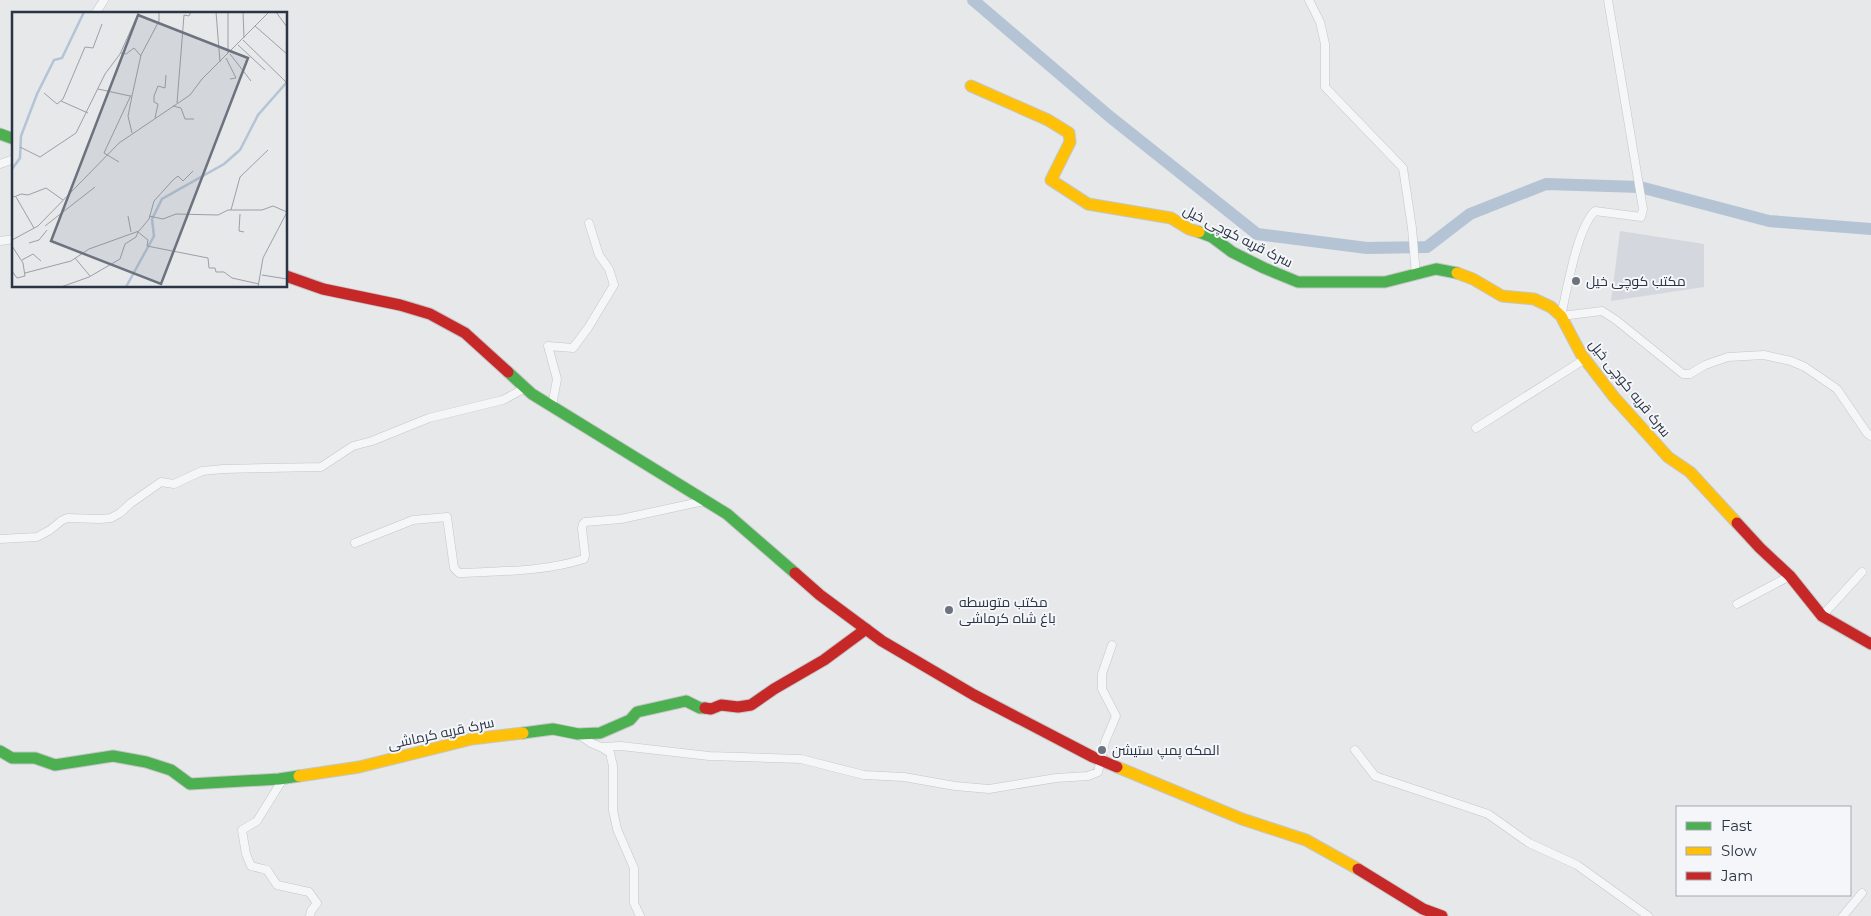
<svg xmlns="http://www.w3.org/2000/svg" width="1871" height="916" font-family="Montserrat,Cairo,sans-serif">
<rect width="100%" height="100%" fill="#e6e8ea"/>
<path fill="#d4d7dd" d="M1620,231L1704,244V287L1611,301Z"/>
<g fill="none" stroke-linecap="round" stroke-linejoin="round">
<path stroke="#b4c4d5" stroke-width="12" d="M973,0L1109,116L1257,234L1367,248L1427,247L1470,214L1546,184L1640,187L1769,221L1871,229"/>
<g stroke="#c4c6c8" stroke-width="9">
<g id="street">
<path d="M1309,0L1320,22L1325,44V87L1403,168L1412,228L1416,275"/>
<path d="M1608,0L1643,209L1641,217L1595,211C1577,228 1567,290 1561,316L1602,311L1616,320L1683,374H1690L1705,365L1728,357L1764,355L1791,361L1805,367L1837,389L1867,433L1871,436"/>
<path d="M95,14L104,0"/>
<path d="M0,164L14,159"/>
<path d="M0,241L14,239"/>
<path d="M552,406L557,379L548,346L573,348L588,328L614,285L609,269L599,255L589,223"/>
<path d="M1476,428L1585,359"/>
<path d="M0,539L37,537L50,530L61,521L67,518L100,519L111,518L120,513L131,503L161,482L174,484L202,471L223,469L321,467L353,446L372,441L429,418L503,400L525,388"/>
<path d="M355,543L413,520L447,517L454,568L459,573C501,571 543,572 584,559L585,555L582,528L583,524L585,522L621,519L704,501"/>
<path d="M1737,604L1790,576"/>
<path d="M1822,616L1862,572"/>
<path d="M578,734L591,743L601,747L621,746L709,756L801,759L864,775L904,777L955,786L989,789L1056,778L1088,776L1098,772L1105,742L1116,716L1102,689V674L1112,645"/>
<path d="M601,747L610,753L613,766V810L617,829L634,868V903L640,916"/>
<path d="M1355,750L1375,776L1488,814L1529,843L1577,865L1648,916"/>
<path d="M283,779L257,821L242,830L246,854L251,866L267,870L277,885L309,892L317,903L311,911L310,916"/>
<path d="M1843,916L1862,893"/>
</g>
</g>
<g stroke="#c4c6c8" stroke-width="13">
<g id="fast">
<path d="M0,134L14,139"/>
<path d="M1199,232L1212,237L1232,252L1264,268L1298,282H1385L1436,269L1457,273"/>
<path d="M508,372L532,394L727,514L795,573"/>
<path d="M523,733L553,729L578,734L600,733L630,720L637,712L686,701L700,708H705"/>
<path d="M0,751L12,758H35L55,765L113,756L146,762L171,770L190,784L279,779L299,776"/>
</g>
</g>
<g stroke="#c4c6c8" stroke-width="13">
<g id="slow">
<path d="M971,86L1048,120L1069,133L1070,142L1051,180L1088,204L1171,218L1189,229L1199,232"/>
<path d="M1457,273L1473,279L1502,296L1534,299L1551,307L1561,316L1581,354L1614,397L1668,457L1690,472L1737,523"/>
<path d="M1117,767L1242,819L1306,840L1358,869"/>
<path d="M299,776L359,767L472,739L523,733"/>
</g>
</g>
<g stroke="#c4c6c8" stroke-width="13">
<g id="jam">
<path d="M286,276L323,289L400,305L430,314L465,333L508,372"/>
<path d="M1737,523L1760,548L1790,576L1822,616L1871,644"/>
<path d="M795,573L820,595L882,641L974,695L1093,757L1117,767"/>
<path d="M705,708L711,709L721,705L738,707L751,705L774,689L824,660L866,629"/>
<path d="M1358,869L1423,909L1442,916"/>
</g>
</g>
<use href="#street" stroke="#f5f6f7" stroke-width="8"/>
<use href="#fast" stroke="#4caf50" stroke-width="11"/>
<use href="#slow" stroke="#ffc107" stroke-width="11"/>
<use href="#jam" stroke="#c62828" stroke-width="11"/>
</g>
<g fill="#6c737f" stroke="#f4f6f9" stroke-width="2">
<circle cx="1576" cy="281" r="5"/>
<circle cx="949" cy="610" r="5"/>
<circle cx="1102" cy="750" r="5"/>
</g>
<g text-anchor="middle" dominant-baseline="central" stroke-width="4" stroke-linejoin="round" paint-order="stroke">
<g font-size="14" fill="#2b3445" stroke="#f4f6f9">
<text transform="translate(1238 236) rotate(27)">سرک قریه کوچی خیل</text>
<text transform="translate(1630 388) rotate(51)">سرک قریه کوچی خیل</text>
<text transform="translate(441 733) rotate(-12)">سرک قریه کرماشی</text>
</g>
<g font-size="14" fill="#2b3445" stroke="#f4f6f9" text-anchor="start">
<text x="1586" y="281">مکتب کوچی خیل</text>
<text x="959" y="602">مکتب متوسطه<tspan x="959" dy="16">باغ شاه کرماشی</tspan></text>
<text x="1112" y="750">المکه پمپ ستیشن</text>
</g>
</g>
<g transform="translate(12 12)">
<rect width="275" height="275" fill="#e6e8ea"/>
<path fill="none" stroke="#b4c4d5" stroke-width="2.5" d="M0,157L8,146L9,124L25,82L42,48L50,46L72,0M114,275L142,224L140,207L150,187L212,152L228,138L246,103L275,70"/>
<path fill="none" stroke="#9ba0a8" stroke-width="1" d="M204,0L208,50M216,0V41M231,0L232,26M264,0L275,15M243,14L275,42M231,28L275,71M226,33L253,58M109,41L114,42L122,36L129,44M218,42L239,69M214,46L224,66L218,67M86,77L118,84M32,81L45,92L51,87L73,35L81,36L90,12M49,89L76,101M165,91L172,3L177,4L179,0M161,94L169,96L173,107H182M143,106L146,92L142,90V84L146,74L153,76L154,63M120,121L116,104L120,84L129,43L147,9V0M8,135L28,145L64,121L93,62L108,42L127,0M107,150L92,141L119,83M0,183L2,185L9,182L16,183L34,176L51,188M4,185L22,216M219,198L228,165L256,138M228,202L227,219L232,220M116,204L119,220M137,204L151,207L164,202L206,203L216,198H250L261,194L275,200M33,214L83,175M0,228L26,214L107,131L178,83L190,67L257,0M17,231L27,228L35,218M0,234L11,251L13,264L5,266L0,259M63,246L78,264M10,248L21,242L29,249M13,261L59,249L77,237L127,219L137,207L142,189L161,168L166,164L171,169L181,159M250,263L275,267M49,275L77,265L108,247L113,232L124,225L126,220L136,228L135,234L196,246L197,256H203L204,260H212L220,266L247,272M246,275L251,246L275,200"/>
<path fill="#6c737f" fill-opacity="0.15" stroke="#6c737f" stroke-width="2.5" d="M126,3L236,46L149,272L39,229Z"/>
<rect width="275" height="275" fill="none" stroke="#2b3445" stroke-width="2.5"/>
</g>
<rect x="1676" y="806" width="175" height="90" fill="#f4f6f9" stroke="#a4a8b1"/>
<rect x="1686" y="822" width="25" height="8" fill="#4caf50" stroke="#a4a8b1"/>
<text x="1721" y="831" font-size="15" fill="#2b3445">Fast</text>
<rect x="1686" y="847" width="25" height="8" fill="#ffc107" stroke="#a4a8b1"/>
<text x="1721" y="856" font-size="15" fill="#2b3445">Slow</text>
<rect x="1686" y="872" width="25" height="8" fill="#c62828" stroke="#a4a8b1"/>
<text x="1721" y="881" font-size="15" fill="#2b3445">Jam</text>
</svg>
